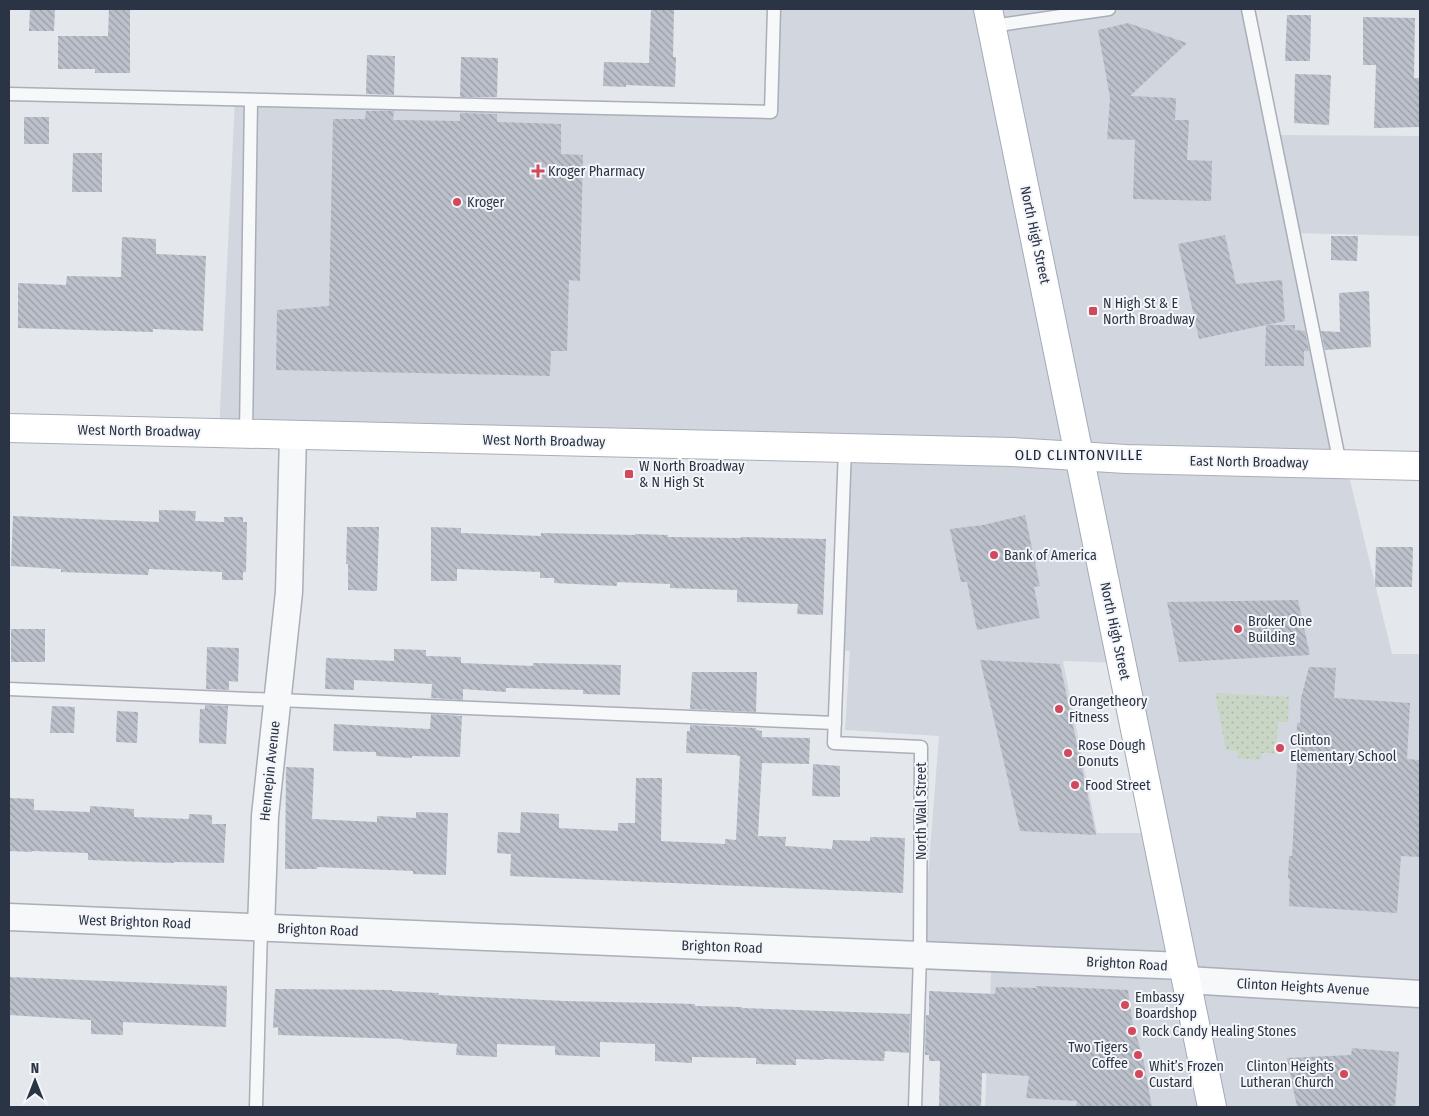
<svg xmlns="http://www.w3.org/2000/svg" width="1429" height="1116" font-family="'Fira Sans Condensed',sans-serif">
<defs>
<pattern id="park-dots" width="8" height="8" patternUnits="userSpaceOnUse" patternTransform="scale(1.25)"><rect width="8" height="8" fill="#c9d6c5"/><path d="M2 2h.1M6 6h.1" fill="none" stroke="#adb8ab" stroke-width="1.8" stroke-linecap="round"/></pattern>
<pattern id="building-back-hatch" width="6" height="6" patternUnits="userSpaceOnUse" patternTransform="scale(1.25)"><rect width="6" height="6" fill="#bbc0ca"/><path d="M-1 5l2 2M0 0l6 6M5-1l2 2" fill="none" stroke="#989da6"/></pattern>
</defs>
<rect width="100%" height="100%" fill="#e4e7ec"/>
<path fill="#d2d6de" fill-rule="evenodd" d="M779,9H1251L1275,135L1420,136V236L1290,233L1392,654H1420V1107H985L992,954L922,953L939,736L845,730L850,651L836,650L838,445L219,432L235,99L776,108ZM1063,661L1122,663L1157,833H1097Z"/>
<path fill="url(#park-dots)" d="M1215,693L1289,697L1288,722H1278L1276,753H1262L1261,760L1238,758V751L1226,750Z"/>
<g fill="url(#building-back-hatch)">
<path d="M30,9H55L54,31H29Z"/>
<path d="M109,9H130V73H95V69H58V36H108Z"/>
<path d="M651,9H674L673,57H676L675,87L626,85V87L603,86L604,62L649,63Z"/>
<path d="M1287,15H1311L1310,61H1285Z"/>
<path d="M1363,17L1415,18L1414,78H1420V127L1374,128L1376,65H1363Z"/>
<path d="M1128,23L1187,43L1130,96L1176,98L1175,120H1189L1187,160L1212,161L1211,201L1133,199L1135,140L1107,139L1110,98L1098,30Z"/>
<path d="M367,55L395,56L394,95L366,94Z"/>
<path d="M461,57L498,58L497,97H460Z"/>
<path d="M1295,74L1331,75L1329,125L1294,123Z"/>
<path d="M366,111H394L393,120L460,121V113L497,114V122L561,124V154L583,155L580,281L569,280L567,351H551L550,376L276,370L277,310L329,306L333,119H365Z"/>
<rect x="24" y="117" width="25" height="27"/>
<path d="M73,153H102V192H72Z"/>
<path d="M1225,235L1236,284L1282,280L1285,321L1199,339L1178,244Z"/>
<path d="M1331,236H1358L1357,261L1331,260Z"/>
<path d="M122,237L156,239V254L206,256L203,331L153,329V332L18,328V283L66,285L67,276L121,277Z"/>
<path d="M1369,291L1371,347L1325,350L1321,331L1340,332L1339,293Z"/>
<path d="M1266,325H1295V330L1305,331L1309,351H1304V366H1265Z"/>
<path d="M159,510L196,511L195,521L224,522V517H243V522H247L246,572H243V580H222V572L149,569L148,575L61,572V569L11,566L13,516L159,522Z"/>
<path d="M1025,515L1040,586L1034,587L1040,618L977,630L967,582H961L950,529L983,525Z"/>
<path d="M347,527H379L377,591L348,590V564H346Z"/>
<path d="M431,527L461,528V533L541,536V533L635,535V534L668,535V537L741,538V537L826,539L823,615L797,614L798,604L737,602V590L670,588V584L617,582V586L554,583V578H540V572L457,569V581H431Z"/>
<path d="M1376,547H1413L1412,587H1375Z"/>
<path d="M1298,600L1310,655L1179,662L1167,602Z"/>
<rect x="11" y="629" width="34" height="33"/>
<path d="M207,647L239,648L238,682L229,681V690L206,689Z"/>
<path d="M394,649L426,650V656L461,657V663L533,666V663L621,665L620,695L583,694V690L506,688V692L463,689V700L431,698L432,684L354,680V690L325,689L326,658L394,661Z"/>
<path d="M980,660L1060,664L1096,835L1020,831Z"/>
<path d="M1309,667L1336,668L1334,698L1410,703L1407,759L1420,760V857L1401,856L1397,913L1289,906L1290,879H1288L1289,856H1292L1298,747H1296L1297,723H1300L1301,698Z"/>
<path d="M692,672H757L756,712L690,709Z"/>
<path d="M205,705L228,706L226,744L199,743L200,709H205Z"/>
<path d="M52,706L75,707L74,733H50Z"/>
<path d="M117,711L138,712L137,743L116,742Z"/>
<path d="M431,714L462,716L460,757L412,756V758L376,756V752L333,751L334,724L430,729Z"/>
<path d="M690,725L756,728V730L762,731V737L810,738L809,764L762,763L758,836L786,837L785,846L832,849L833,840L870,841V837L905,838L903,893L510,876L511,854L497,853L498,832L520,833L521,812L559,814V828L618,831V823H635L636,778H662L661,841L725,844V839L736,840L740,756H737V755L686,753L687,731H690Z"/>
<path d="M813,764L840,766V797L812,796Z"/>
<path d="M286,767L314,768L312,819L377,822V816L416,818V812L448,813L446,875L413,874V871L317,867V869H285Z"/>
<path d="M9,798L34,799V810L90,812V806L134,809V817L189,819V814L212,815V824H226L224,863L174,862V863L88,860V853L32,851V852L9,851Z"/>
<path d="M9,977L227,986L226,1027L123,1022V1035L91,1034V1020H89L9,1015Z"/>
<path d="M1036,986L1128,990L1132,1020L1143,1058L1152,1107H1076L1077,1101L1026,1098L1029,1076L982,1073L981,1107H939L940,1061H929V1055H925L926,1015H929V991L995,994L996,987L1036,988Z"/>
<path d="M275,989L392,990V991L439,993L438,995L564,1001L657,1003L695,1004V1006L742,1007V1008L910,1014L909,1053L885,1051L884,1061L824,1059V1060L796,1059V1065L756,1064V1058L692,1057V1063L655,1061V1044L600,1042V1057L555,1055V1046L497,1044V1057L456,1055L457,1044L403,1040V1039L278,1035V1027L273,1028Z"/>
<path d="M1352,1048L1399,1052L1395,1107H1297L1287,1058L1351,1055Z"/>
</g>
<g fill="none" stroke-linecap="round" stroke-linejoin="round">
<g stroke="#a9aeb7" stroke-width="15">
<g id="service">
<path d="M1248,9L1340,464"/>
<path d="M992,26L1109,9"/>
<path d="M9,94L771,112L774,9"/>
<path d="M246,434L251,100"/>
<path d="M845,448L834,743L921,747L920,955L915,1107"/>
<path d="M9,689L835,723"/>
<path d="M256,1107L261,928"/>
</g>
</g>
<g stroke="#a9aeb7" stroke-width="29">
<g id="minor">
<path d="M9,917L1183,966"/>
<path d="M261,928L265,816L289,592L293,435"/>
<path d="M1187,980L1420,994"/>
</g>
</g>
<g stroke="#a9aeb7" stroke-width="30">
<path id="secondary" d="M9,428L1012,452L1126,459L1420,466"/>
</g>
<g stroke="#a3abb8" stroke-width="30">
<path id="primary" d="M988,9L1212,1107"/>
</g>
<use href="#service" stroke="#f7f8fa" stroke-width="12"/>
<use href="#minor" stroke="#f7f8fa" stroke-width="26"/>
<use href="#secondary" stroke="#fff" stroke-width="28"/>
<use href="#primary" stroke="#fff" stroke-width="28"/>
</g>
<g fill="#d1495b" stroke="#f4f6f9" stroke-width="2">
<path d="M535.5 163.5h5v5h5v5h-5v5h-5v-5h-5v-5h5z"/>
<circle cx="457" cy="202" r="5"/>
<rect x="1088" y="306" width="10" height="10" rx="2.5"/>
<rect x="624" y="469" width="10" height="10" rx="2.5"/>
<circle cx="994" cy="555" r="5"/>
<circle cx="1238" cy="629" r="5"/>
<circle cx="1059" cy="709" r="5"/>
<circle cx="1280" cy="748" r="5"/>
<circle cx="1068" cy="753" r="5"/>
<circle cx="1075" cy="785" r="5"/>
<circle cx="1125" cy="1005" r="5"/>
<circle cx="1132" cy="1031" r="5"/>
<circle cx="1138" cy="1055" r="5"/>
<circle cx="1139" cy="1074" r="5"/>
<circle cx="1344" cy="1074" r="5"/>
</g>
<g text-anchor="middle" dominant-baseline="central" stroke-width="4" stroke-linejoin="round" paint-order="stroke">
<g font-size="14" fill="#2b3445" stroke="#f4f6f9" text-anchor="start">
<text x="548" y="171">Kroger Pharmacy</text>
<text x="467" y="202">Kroger</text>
<text x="1103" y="303">N High St &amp; E<tspan x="1103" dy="16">North Broadway</tspan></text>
<text x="639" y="466">W North Broadway<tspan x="639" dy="16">&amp; N High St</tspan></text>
<text x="1004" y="555">Bank of America</text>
<text x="1248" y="621">Broker One<tspan x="1248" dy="16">Building</tspan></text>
<text x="1069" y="701">Orangetheory<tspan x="1069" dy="16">Fitness</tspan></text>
<text x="1290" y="740">Clinton<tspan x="1290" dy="16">Elementary School</tspan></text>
<text x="1078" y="745">Rose Dough<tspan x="1078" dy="16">Donuts</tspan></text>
<text x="1085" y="785">Food Street</text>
<text x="1135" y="997">Embassy<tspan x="1135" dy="16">Boardshop</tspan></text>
<text x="1142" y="1031">Rock Candy Healing Stones</text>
<text x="1128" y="1047" text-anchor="end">Two Tigers<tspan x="1128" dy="16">Coffee</tspan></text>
<text x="1149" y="1066">Whit’s Frozen<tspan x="1149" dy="16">Custard</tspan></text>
<text x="1334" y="1066" text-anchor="end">Clinton Heights<tspan x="1334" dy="16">Lutheran Church</tspan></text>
</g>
<g font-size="14" fill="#2b3445" stroke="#f4f6f9">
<text transform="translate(1035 235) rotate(78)">North High Street</text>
<text transform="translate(139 431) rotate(1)">West North Broadway</text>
<text transform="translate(544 441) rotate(1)">West North Broadway</text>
<text transform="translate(1249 462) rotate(1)">East North Broadway</text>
<text transform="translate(1115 631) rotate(78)">North High Street</text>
<text transform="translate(270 771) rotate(-84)">Hennepin Avenue</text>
<text transform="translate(921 811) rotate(-90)">North Wall Street</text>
<text transform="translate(135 922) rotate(2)">West Brighton Road</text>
<text transform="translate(318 930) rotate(2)">Brighton Road</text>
<text transform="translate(722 947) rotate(2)">Brighton Road</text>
<text transform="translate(1127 964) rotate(3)">Brighton Road</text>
<text transform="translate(1303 987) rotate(3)">Clinton Heights Avenue</text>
</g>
<g font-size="15" letter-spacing="1" fill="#1d2536" stroke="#f4f6f9">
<text x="1079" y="455">OLD CLINTONVILLE</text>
</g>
</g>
<rect width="1429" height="1116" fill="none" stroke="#2b3445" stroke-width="20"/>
<g transform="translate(35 1081)" stroke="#f4f6f9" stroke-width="4" paint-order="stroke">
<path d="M0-4L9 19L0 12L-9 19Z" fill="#2b3445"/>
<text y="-8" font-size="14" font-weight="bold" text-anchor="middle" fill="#2b3445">N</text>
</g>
</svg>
